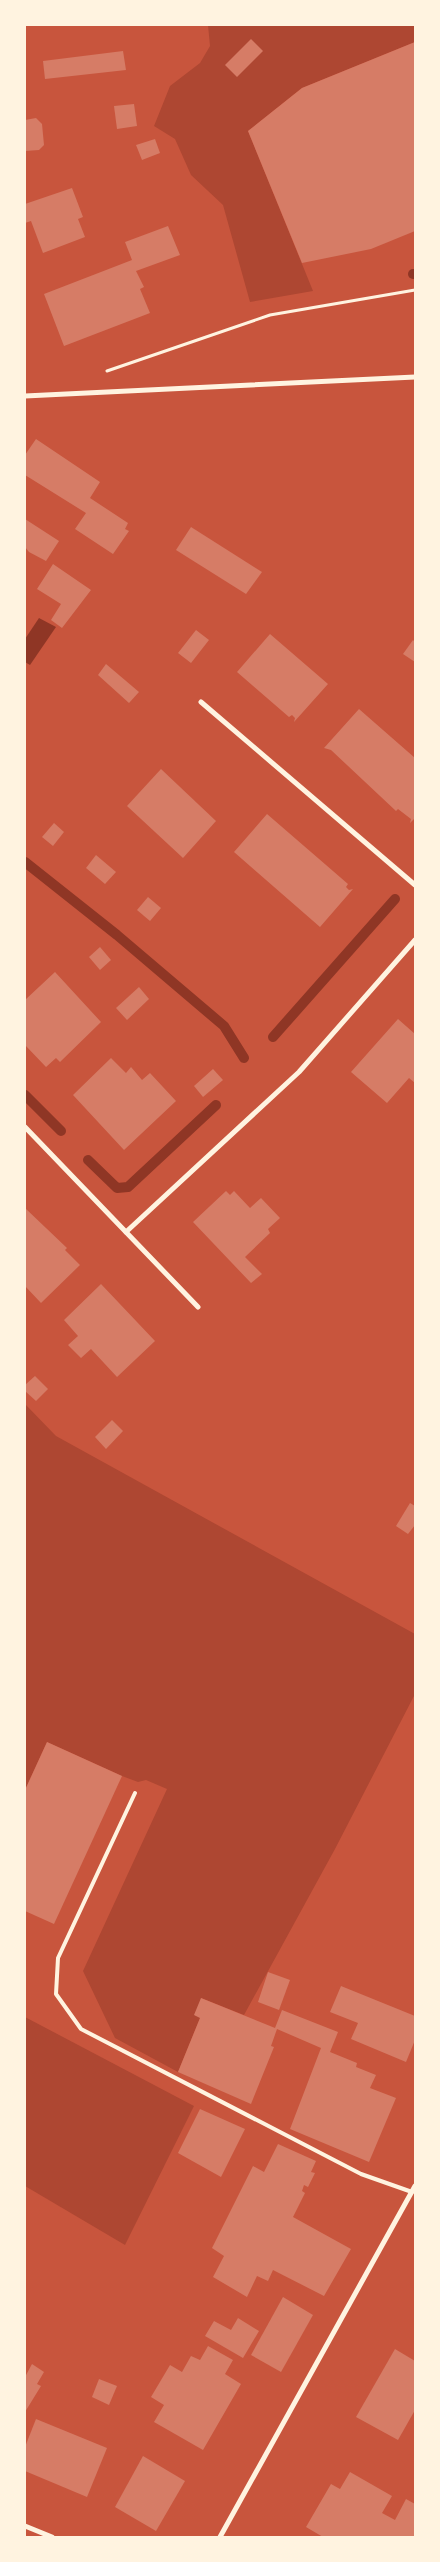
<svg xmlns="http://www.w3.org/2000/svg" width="440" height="2562" font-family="'IBM Plex Sans',sans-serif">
<rect width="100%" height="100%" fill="#c8553d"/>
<g fill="#ae4732">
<path d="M208,25H415V42L302,88L248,131L313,291L250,302L223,205L191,175L175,139L154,126L170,86L200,63L210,46Z"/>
<path d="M25,1404L56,1436L415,1634V1694L335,1849L244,2015L201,1998L200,2018L178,2072L115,2038L83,1971L167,1789L146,1780L138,1782L122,1776L47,1742L25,1790Z"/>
<path d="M25,2017L194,2106L125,2245L25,2186Z"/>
</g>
<path fill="#8f3625" d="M39,618L56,627L30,665L25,662V639Z"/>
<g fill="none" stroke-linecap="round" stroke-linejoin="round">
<g stroke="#8f3625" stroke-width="10">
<path d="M413,274H415"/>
<path d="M25,862L117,935L224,1026L244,1058"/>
<path d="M273,1037L395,899"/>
<path d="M25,1095L61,1131"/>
<path d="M88,1160L117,1188L128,1187L216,1105"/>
</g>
</g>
<g fill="#d67c66">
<path d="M251,39L263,51L237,77L225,65Z"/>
<path d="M415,42V231L371,249L302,263L248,131L302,88Z"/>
<path d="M123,51L126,70L45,79L43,61Z"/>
<path d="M134,104L137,126L117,129L114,106Z"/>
<path d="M36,118L42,124L44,145L39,150L25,151V120Z"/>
<path d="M155,139L160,153L142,160L136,145Z"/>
<path d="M72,188L83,217L78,219L85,237L43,253L31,221L25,223V204Z"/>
<path d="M168,226L180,255L136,271L144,287L140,289L150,313L64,346L44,294L132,260L125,242Z"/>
<path d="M36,439L100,482L90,498L128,523L125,529L129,531L113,554L75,529L86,513L25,475V455Z"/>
<path d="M25,519L59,541L46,561L29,552L25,547Z"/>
<path d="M191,527L262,572L246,594L176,550Z"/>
<path d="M53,564L91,590L62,628L51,620L61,604L37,589Z"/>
<path d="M196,630L209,640L191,663L178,653Z"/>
<path d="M270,634L328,684L294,722L295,718L292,715L289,717L237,672Z"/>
<path d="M413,640L415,642V662L403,654Z"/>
<path d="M106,664L139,692L129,703L98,675Z"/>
<path d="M359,709L415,758V818L410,823L411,819L398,809L396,811L331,750L324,748Z"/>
<path d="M161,769L216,821L183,858L127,806Z"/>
<path d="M267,814L348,884L346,887L349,890L353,889L320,927L234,852Z"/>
<path d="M54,823L64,832L53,846L42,837Z"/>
<path d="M96,855L116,872L105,884L86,868Z"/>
<path d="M148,897L161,908L150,921L137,910Z"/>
<path d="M100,947L111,960L100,970L89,957Z"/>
<path d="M55,972L101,1022L60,1062L56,1058L46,1067L25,1045V1000Z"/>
<path d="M139,987L149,999L127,1020L116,1008Z"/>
<path d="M398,1019L415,1034V1083L409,1078L387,1103L351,1072Z"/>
<path d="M111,1058L126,1073L131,1067L142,1080L150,1073L176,1101L124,1150L73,1095Z"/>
<path d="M213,1069L223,1080L203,1097L194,1086Z"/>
<path d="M226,1191L230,1195L234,1191L250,1208L261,1198L280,1218L268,1229L270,1233L245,1257L262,1274L251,1283L193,1222Z"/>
<path d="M25,1208L67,1248L65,1250L80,1265L41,1303L25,1286Z"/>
<path d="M101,1284L155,1341L117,1377L91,1349L81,1358L68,1345L78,1336L64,1320Z"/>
<path d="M35,1376L48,1389L36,1401L25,1391V1385Z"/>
<path d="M112,1420L123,1431L106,1449L95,1437Z"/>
<path d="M410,1503L415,1506V1525L408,1534L396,1526Z"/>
<path d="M47,1742L122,1776L54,1924L25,1911V1790Z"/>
<path d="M268,1972L290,1980L279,2010L258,2002Z"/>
<path d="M341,1986L415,2016V2040L406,2062L351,2039L358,2023L330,2012Z"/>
<path d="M201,1998L275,2028L282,2010L338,2032L330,2052L357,2063L356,2067L376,2075L370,2088L396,2098L369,2162L290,2129L321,2048L277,2029L271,2046L274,2047L251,2104L178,2072L200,2018L194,2015Z"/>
<path d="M200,2109L245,2129L221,2177L178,2153Z"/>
<path d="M278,2144L316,2161L311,2172L315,2173L308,2187L304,2185L302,2191L305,2193L293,2217L351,2249L324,2296L273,2270L268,2281L257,2276L247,2297L213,2277L224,2256L212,2248L253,2166L264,2172Z"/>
<path d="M283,2297L313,2315L281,2372L251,2355Z"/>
<path d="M238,2318L259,2331L243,2358L205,2336L214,2321L231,2330Z"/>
<path d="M208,2346L233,2360L225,2374L241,2384L203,2450L154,2422L164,2405L151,2397L170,2365L182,2372L191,2356L200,2360Z"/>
<path d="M395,2349L415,2361V2410L398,2440L356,2417Z"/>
<path d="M32,2364L44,2372L37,2384L41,2386L25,2412V2377Z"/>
<path d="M99,2379L117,2386L109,2405L92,2397Z"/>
<path d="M36,2419L107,2448L87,2497L25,2471V2447Z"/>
<path d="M143,2456L185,2481L156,2531L115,2507Z"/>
<path d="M350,2472L392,2496L382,2513L395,2520L406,2499L415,2504V2537H323L306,2527L331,2484L340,2489Z"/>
</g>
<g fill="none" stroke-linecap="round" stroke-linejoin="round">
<path stroke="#fff3e0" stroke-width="3" d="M107,371L270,315L415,290"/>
<path stroke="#fff3e0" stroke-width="4" d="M135,1793L58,1958L56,1994L81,2029L361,2174L412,2192"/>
<g stroke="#fff3e0" stroke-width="5">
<path d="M25,396L415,377"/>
<path d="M201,702L415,885"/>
<path d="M25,1127L198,1307"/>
<path d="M126,1232L299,1072L415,940"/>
<path d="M25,2526L52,2537"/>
<path d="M220,2537L415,2186"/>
</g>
</g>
<rect width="440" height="2562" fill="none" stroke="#fff3e0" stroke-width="52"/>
</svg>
